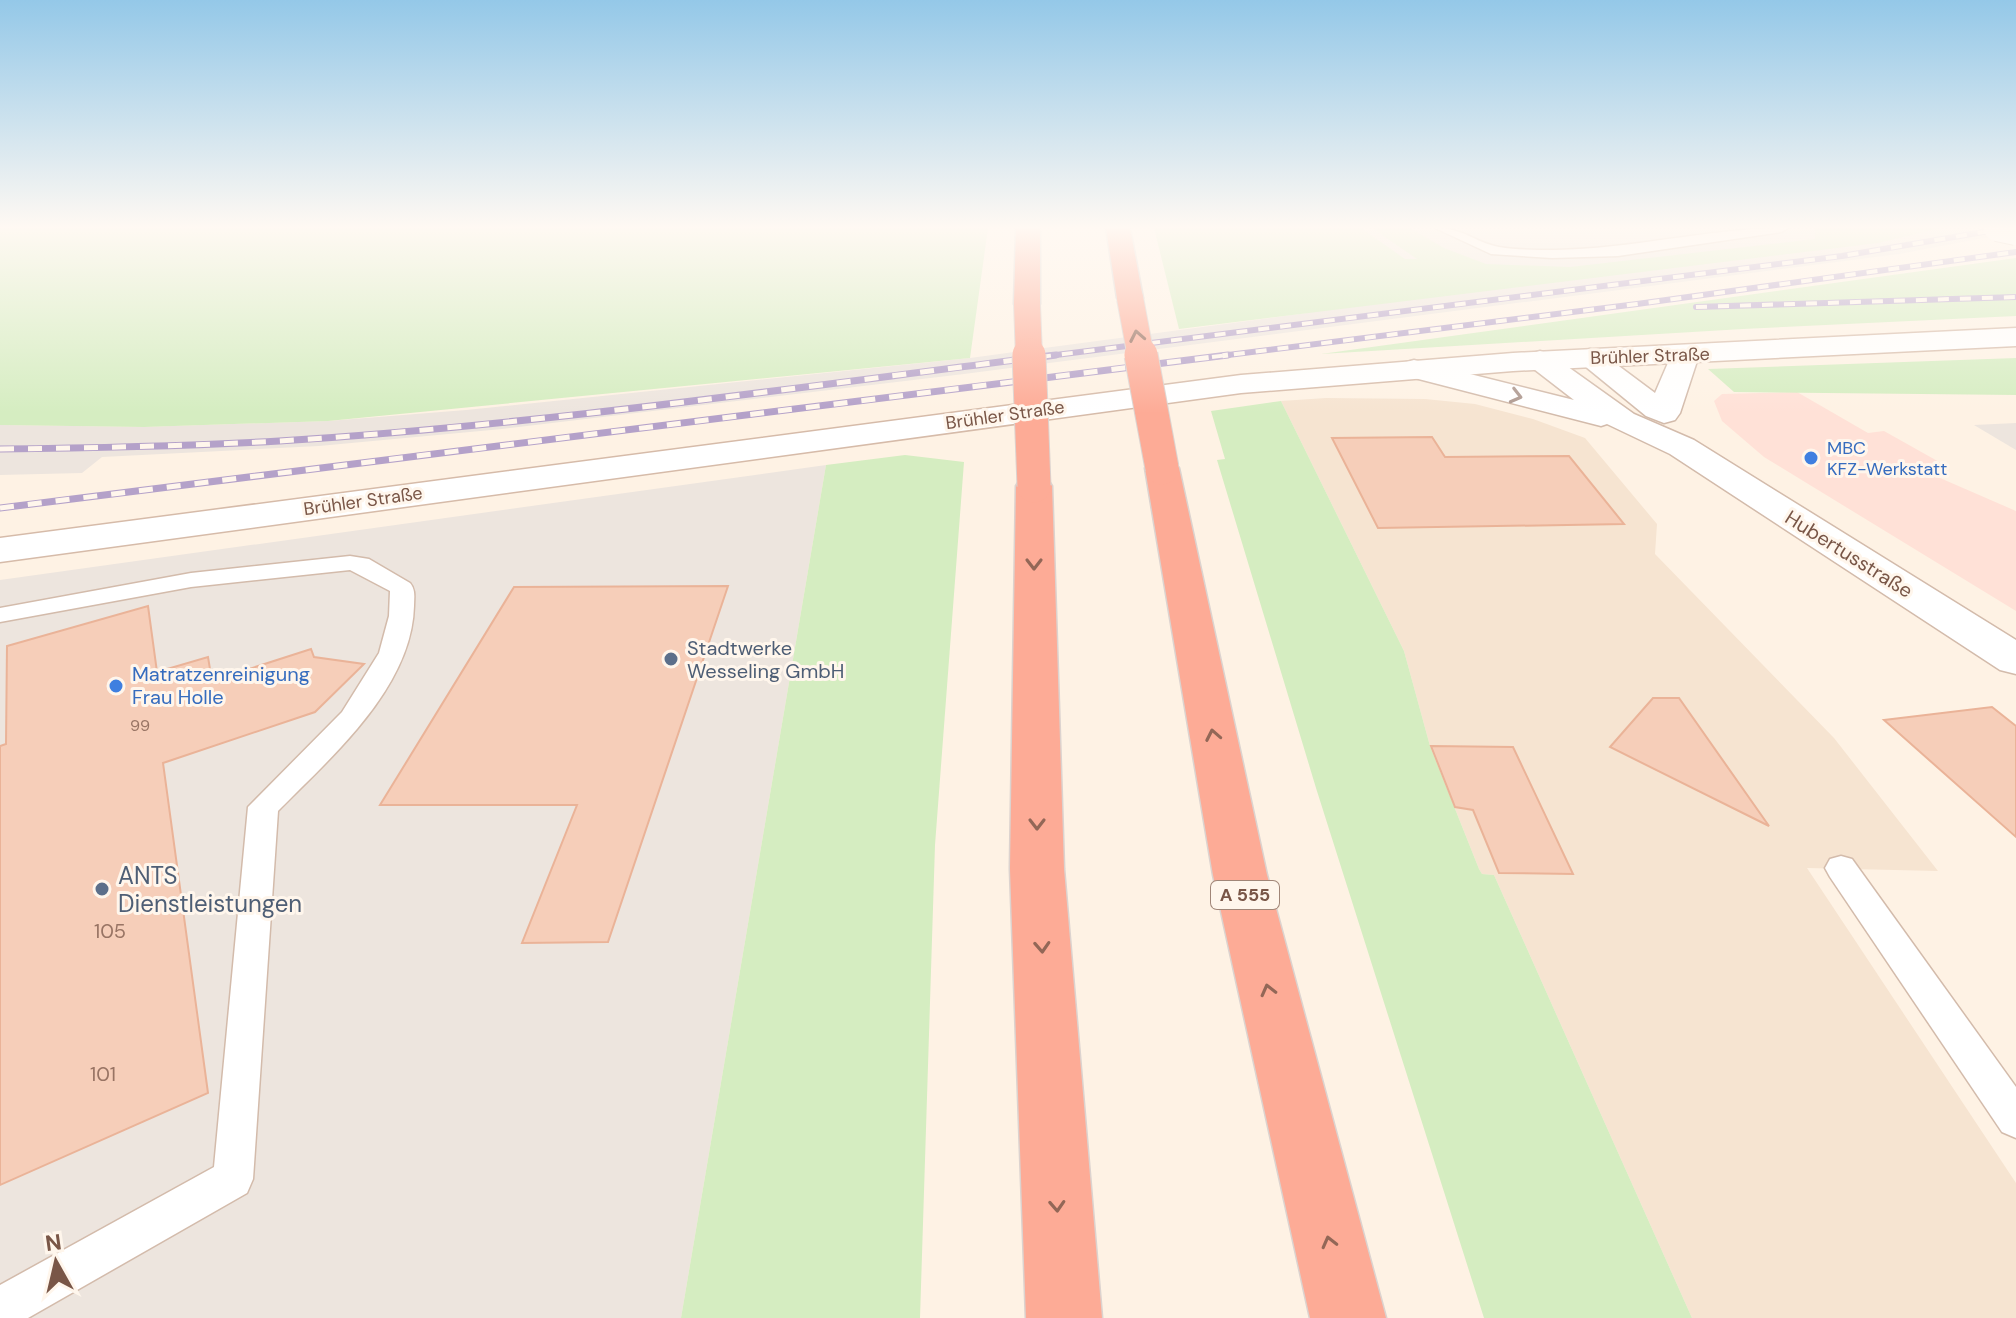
<svg xmlns="http://www.w3.org/2000/svg" width="2016" height="1318" font-family="'DM Sans',sans-serif">
<rect width="100%" height="100%" fill="#fef2e4"/>
<path fill="#f6e4d1" d="M1326,398L1425,399L1475,404L1533,419L1585,438L1657,524L1655,554L1834,738L1938,871L1807,868L2016,1183V1318H1692L1494,875L1482,874L1479,869L1430,746L1404,651L1281,401Z"/>
<path fill="#ffe1d7" d="M1797,392L1868,433L1884,431L1941,463L1917,468L2016,511V611L1764,457L1722,421L1714,401L1722,394Z"/>
<g fill="#ede5de">
<path d="M1225,228H2016L1989,237L1899,254L964,374L502,429L319,446L102,457L82,473L0,475V425L144,427L328,421L466,410L970,358L1307,313Z"/>
<path d="M2016,423V450L1974,425Z"/>
<path d="M826,465L681,1318H0V580Z"/>
</g>
<g fill="#d5edc1">
<path d="M0,228H988L970,358L328,421L144,427L0,425Z"/>
<path d="M1154,228H1361L1405,259H1417L1372,228H1410L1444,248L1486,264L1570,267L1815,239V228H1941L1878,243L1179,329Z"/>
<path d="M2016,258V316L1743,329L1321,354Z"/>
<path d="M2016,358V395L1734,392L1708,369Z"/>
<path d="M1281,401L1404,651L1430,746L1479,869L1482,874L1494,875L1692,1318H1484L1316,788L1217,460L1225,459L1211,411Z"/>
<path d="M905,455L964,462L935,845L920,1318H681L826,465Z"/>
</g>
<g fill="#f6ceb9" stroke="#eab398" stroke-width="2">
<path d="M1432,437L1445,457L1569,456L1624,524L1378,528L1332,438Z"/>
<path d="M728,586L608,942L522,943L577,805H380L514,587Z"/>
<path d="M148,606L157,672L208,657L212,681L311,649L314,657L364,664L315,712L163,763L208,1093L0,1185V746L6,744L7,646Z"/>
<path d="M1653,698H1679L1769,826L1610,747Z"/>
<path d="M1992,707L2016,726V837L1884,720Z"/>
<path d="M1431,746L1513,747L1573,874L1499,873L1473,810L1455,807Z"/>
</g>
<g fill="none" stroke-linecap="round" stroke-linejoin="round">
<g stroke="#d3bbab" stroke-width="3">
<g id="service">
<path d="M1435,228C1464,228 1474,242 1499,247C1516,250 1537,250 1555,250C1633,249 1710,228 1788,228L1781,232L1618,256L1552,258L1491,254Z"/>
<path d="M350,556L369,559L410,583C416,590 414,598 414,606C412,688 331,757 278,811L253,1179L247,1193L28,1318H0V1285L214,1167L248,807L342,712L379,653L389,616L390,591L350,570L191,587L0,622V608L191,573Z"/>
<path d="M1841,856L1852,859L2016,1087V1138L2002,1132L1830,877L1825,868L1830,859Z"/>
</g>
</g>
<g stroke="#d3bbab" stroke-width="3">
<g id="tertiary">
<path d="M1684,346L1694,349L1699,355L1680,413L1675,420L1664,423L1646,416L1575,358L1580,352L1590,349L1600,352L1655,393L1674,349Z"/>
<path d="M1540,351L1550,354L1634,414L1694,440L2016,640V674L2000,670L1670,454L1607,424L1601,426L1403,375L1399,369L1403,363L1414,360L1574,400L1530,366L1525,360L1530,354Z"/>
</g>
</g>
<g stroke="#d6bba9" stroke-width="3">
<path id="secondary" d="M2016,328V346L1513,371L1241,393L0,562V538L1241,375L1513,353Z"/>
</g>
<g stroke="#dcd3cf" stroke-width="3">
<g id="motorway">
<path d="M1016,228H1040V304L1036,310H1018L1014,304Z"/>
<path d="M1106,228H1130L1143,298L1139,304H1121L1117,298Z"/>
<path d="M1162,458L1174,461L1179,468L1267,875L1386,1318H1310L1213,875L1145,468L1150,461Z"/>
<path d="M1034,475L1047,478L1052,486L1064,869L1102,1318H1026L1010,869L1016,486L1021,478Z"/>
</g>
</g>
<use href="#service" fill="#fff" fill-rule="evenodd"/>
<use href="#tertiary" fill="#fff" fill-rule="evenodd"/>
<use href="#secondary" fill="#fff" fill-rule="evenodd"/>
<use href="#motorway" fill="#fdab96" fill-rule="evenodd"/>
<g stroke="#b4a1c9" stroke-width="6">
<g id="rail-far1">
<path d="M1696,307L2016,297"/>
<path d="M1040,357L1842,256L2007,228"/>
<path d="M1212,357L1637,304L2016,252"/>
</g>
</g>
<g stroke="#b4a1c9" stroke-width="7">
<g id="rail">
<path d="M0,449C93,448 186,446 279,441C539,425 798,387 1056,355"/>
<path d="M0,508L1228,355"/>
</g>
</g>
<use href="#rail-far1" stroke="#fff6ec" stroke-width="4" stroke-dasharray="11" stroke-linecap="butt"/>
<use href="#rail" stroke="#fff6ec" stroke-width="5" stroke-dasharray="14" stroke-linecap="butt"/>
<g stroke="#d3bbab" stroke-width="28" stroke-linecap="butt">
<path id="minor-bridge" d="M1997,228L2016,232"/>
</g>
<g stroke="#dcd3cf" stroke-width="28" stroke-linecap="butt">
<g id="motorway-bridge-far1">
<path d="M1130,298L1141,357"/>
<path d="M1027,304L1029,357"/>
</g>
</g>
<g stroke="#dcd3cf" stroke-width="35" stroke-linecap="butt">
<g id="motorway-bridge">
<path d="M1029,355L1034,486"/>
<path d="M1141,355L1162,468"/>
</g>
</g>
<use href="#minor-bridge" stroke="#fff" stroke-width="26"/>
<use href="#motorway-bridge-far1" stroke="#fdab96" stroke-width="26"/>
<use href="#motorway-bridge" stroke="#fdab96" stroke-width="33"/>
</g>
<defs><path id="oneway-chevron" d="M-2-3.5L2.5 0L-2 3.5" fill="none" stroke-width="1.6" stroke-linecap="round" stroke-linejoin="round" transform="scale(2)"/></defs>
<g stroke="#936757">
<use href="#oneway-chevron" transform="translate(1137 336) rotate(-101)"/>
<use href="#oneway-chevron" transform="translate(1034 564) rotate(90)"/>
<use href="#oneway-chevron" transform="translate(1213 735) rotate(-101)"/>
<use href="#oneway-chevron" transform="translate(1037 824) rotate(90)"/>
<use href="#oneway-chevron" transform="translate(1042 947) rotate(87)"/>
<use href="#oneway-chevron" transform="translate(1268 990) rotate(-104)"/>
<use href="#oneway-chevron" transform="translate(1057 1206) rotate(87)"/>
<use href="#oneway-chevron" transform="translate(1329 1242) rotate(-104)"/>
</g>
<use stroke="#af9a91" href="#oneway-chevron" transform="translate(1516 396) rotate(14)"/>
<linearGradient id="sky" x2="0" y2="1"><stop stop-color="#94c8e8"/><stop offset="0.55" stop-color="#fff9f3"/><stop offset="1" stop-color="#fff9f3" stop-opacity="0"/></linearGradient>
<rect width="2016" height="413" fill="url(#sky)"/>
<g fill="#3f7fe0" stroke="#fff6ec" stroke-width="3">
<circle cx="1811" cy="458" r="8"/>
<circle cx="116" cy="686" r="8"/>
</g>
<g fill="#5c6f8a" stroke="#fff6ec" stroke-width="3">
<circle cx="671" cy="659" r="8"/>
<circle cx="102" cy="889" r="8"/>
</g>
<g text-anchor="middle" dominant-baseline="central" stroke-width="6" stroke-linejoin="round" paint-order="stroke">
<g font-size="16" fill="#987464">
<text x="140" y="725">99</text>
</g>
<g font-size="18" fill="#795647" stroke="#fff6ec">
<text transform="translate(1650 356) rotate(-2)">Brühler Straße</text>
<text transform="translate(1005 415) rotate(-8)">Brühler Straße</text>
<text transform="translate(363 501) rotate(-8)">Brühler Straße</text>
</g>
<g font-size="18" fill="#366cbe" stroke="#fff6ec" text-anchor="start">
<text x="1827" y="448">MBC<tspan x="1827" dy="21">KFZ-Werkstatt</tspan></text>
</g>
<rect fill="#fff6ec" stroke="#a18678" stroke-width="2" x="1211" y="881" width="68" height="28" rx="6"/>
<g font-size="18" font-weight="bold" fill="#795647">
<text x="1245" y="895">A 555</text>
</g>
<g font-size="20" fill="#795647" stroke="#fff6ec">
<text transform="translate(1849 554) rotate(32)">Hubertusstraße</text>
</g>
<g font-size="20" fill="#4e5e75" stroke="#fff6ec" text-anchor="start">
<text x="687" y="648">Stadtwerke<tspan x="687" dy="23">Wesseling GmbH</tspan></text>
</g>
<g font-size="20" fill="#366cbe" stroke="#fff6ec" text-anchor="start">
<text x="132" y="674">Matratzenreinigung<tspan x="132" dy="23">Frau Holle</tspan></text>
</g>
<g font-size="20" fill="#987464">
<text x="110" y="931">105</text>
<text x="103" y="1074">101</text>
</g>
<g font-size="24" fill="#4e5e75" stroke="#fff6ec" text-anchor="start">
<text x="118" y="875">ANTS<tspan x="118" dy="28">Dienstleistungen</tspan></text>
</g>
</g>
<g transform="translate(56 1262) rotate(352)" stroke="#fff6ec" stroke-width="6" paint-order="stroke">
<path d="M0-6L14 30L0 20L-14 30Z" fill="#795647"/>
<text y="-12" font-size="22" font-weight="bold" text-anchor="middle" fill="#795647">N</text>
</g>
</svg>
